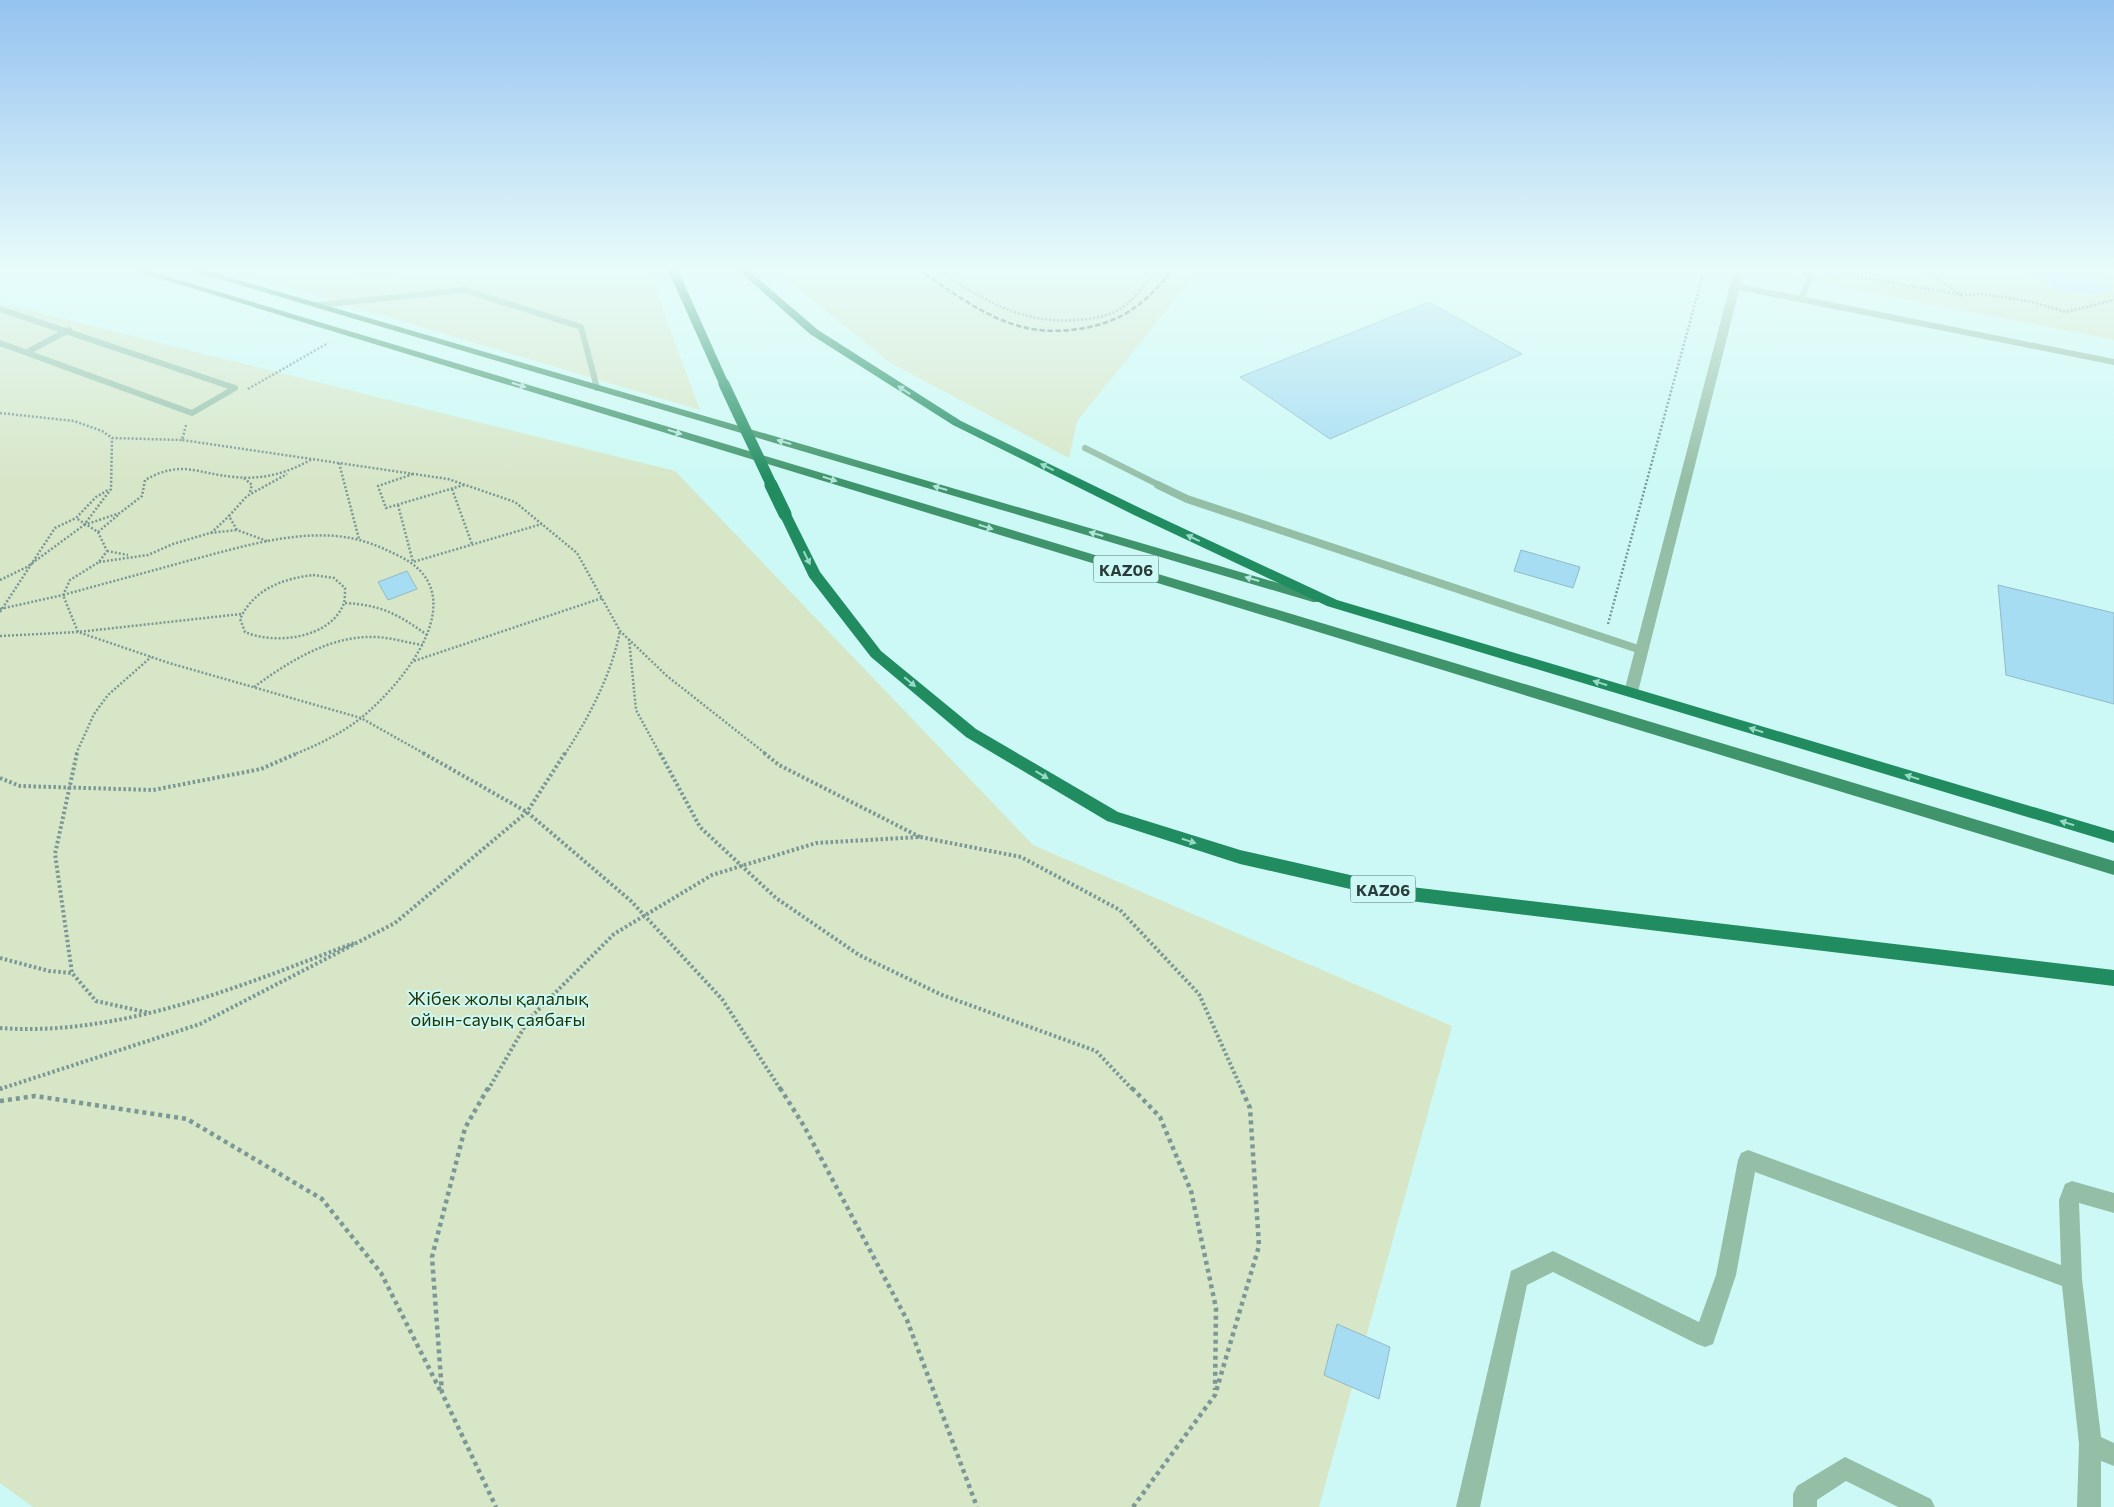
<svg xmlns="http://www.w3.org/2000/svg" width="2114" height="1507" font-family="Commissioner,sans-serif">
<rect width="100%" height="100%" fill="#ccf9f5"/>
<g fill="#d7e6c7">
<path d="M230,270H648L700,410Z"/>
<path d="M776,270H1199L1077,421L1069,458L889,362Z"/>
<path d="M1782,270H2114V340L1782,275Z"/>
<path d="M0,303L675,471L1033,845L1452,1026L1319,1507H33L0,1483Z"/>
</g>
<path fill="#b8d7fd" d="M2023,270H2098L2110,281L2112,289L2097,294L2061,291Z"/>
<g fill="#a6ddf2" stroke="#93b9c7">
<path d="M1429,302L1522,354L1330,439L1240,377Z"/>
<path d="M1521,550L1580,567L1573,588L1514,571Z"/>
<path d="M407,571L417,589L388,600L378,582Z"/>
<path d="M1998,585L2114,613V704L2006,675Z"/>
<path d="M1337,1324L1390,1347L1379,1399L1324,1375Z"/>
</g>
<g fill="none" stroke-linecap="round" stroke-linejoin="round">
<g stroke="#7a9896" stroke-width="2.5" stroke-dasharray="2 2" stroke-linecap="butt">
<path d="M348,270L376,275L404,270"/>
<path d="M937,270C980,298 1021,324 1075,320C1090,319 1107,317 1120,309C1135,299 1146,284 1157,270"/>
<path d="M1825,275L1865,278L1961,295L1925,270"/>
<path d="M1961,295L1983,294L2028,301L2066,312L2114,300"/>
<path d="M248,389L328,343"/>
<path d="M0,413L74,421L102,431L112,438L182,440"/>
<path d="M186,425L182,440L448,479L515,502L577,553L620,631L667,676L766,754"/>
<path d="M339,463L359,539"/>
<path d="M413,474L378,486L386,508L464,485"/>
<path d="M244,478L252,485L250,492"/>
<path d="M452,489L472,544"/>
<path d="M398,505L413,562L542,524"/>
<path d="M84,525L120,513L142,496L145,480C183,459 196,474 235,477C263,480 288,473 312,459"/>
<path d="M98,532L118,515"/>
<path d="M211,533L229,516"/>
<path d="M267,541L237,530L229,516L247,496L287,474"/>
<path d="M107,551L128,555"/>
<path d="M99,562L148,555L173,544L210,533L237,530"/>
<path d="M313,575L334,578L345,588C345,593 345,599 344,603C331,639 274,645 245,632L240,619C254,589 282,579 313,575Z"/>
<path d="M0,580L27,567L84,525L111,489L112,438"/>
<path d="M345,603C381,605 398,614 427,635"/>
<path d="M0,609L63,595L70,580L99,562L107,551L98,532L76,518"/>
<path d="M0,612L55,528L76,518L96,497L108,490"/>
<path d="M241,614L78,632L63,595C106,583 148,572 191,560C238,548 287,532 336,536C359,538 377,545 397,555C478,592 405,682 361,718C342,733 318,745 295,754"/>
<path d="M1608,624L1704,270"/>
<path d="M0,636L78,632L169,663L361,718L425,754"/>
<path d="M629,639L636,710L660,754"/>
<path d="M414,661L602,598"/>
<path d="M254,687C290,661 330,635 377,637C393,638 408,643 423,645"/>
<path d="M76,754L94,714L108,695L151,657"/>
<path d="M565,754C589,717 611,676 620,631"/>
</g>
<g stroke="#7a9896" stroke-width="4" stroke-dasharray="2.5 2.5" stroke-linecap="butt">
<path d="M77,753L55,854L72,973L96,1001L150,1013"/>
<path d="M423,753L527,812L631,901L722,999L781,1090"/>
<path d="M660,753L700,827L776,898L859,955L942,995L1096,1051L1133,1090"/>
<path d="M764,753L779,765L920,837"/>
<path d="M0,778L20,786L153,790L261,769L298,753"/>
<path d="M0,958L49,971L72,973"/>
<path d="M0,1028C121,1037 243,985 354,943"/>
<path d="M0,1089L200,1024L395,923L527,812L565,753"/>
<path d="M488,1090L529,1019L614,934L712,875L816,843L920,837L1021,857L1120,910L1199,994L1242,1090"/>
</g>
<g stroke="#7a9896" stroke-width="4.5" stroke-dasharray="4 4" stroke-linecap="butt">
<path d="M488,1088L465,1128L432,1257L442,1393L496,1507"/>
<path d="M780,1088L804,1126L907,1320L977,1507"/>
<path d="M1132,1088L1160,1117L1191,1191L1216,1308L1215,1390"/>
<path d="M0,1089L2,1088"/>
<path d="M0,1101L35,1096L187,1119L322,1199L381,1273L440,1390"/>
<path d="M1133,1507L1215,1395L1259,1246L1250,1108L1241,1088"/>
</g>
<g stroke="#95bea7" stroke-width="6">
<path d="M1801,299L1813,270"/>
<path d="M318,305L465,290L581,327L597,388"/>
<path d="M0,309L235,388L192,413L0,343"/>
<path d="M27,352L69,330"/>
<path d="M1085,448L1161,486"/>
</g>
<path stroke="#95bea7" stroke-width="8" d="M1158,485L1187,499L1641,650"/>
<g fill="#95bea7" fill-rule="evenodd">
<path d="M1734,270H1744L1740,284L2114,359V365L1739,290L1638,692L1631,697L1624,692Z"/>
<path d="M1748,1150L2061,1265L2059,1200L2065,1184L2072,1181L2114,1193V1213L2079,1203L2082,1279L2101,1437L2114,1443V1466L2101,1461V1507H2077L2079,1444L2062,1286L1755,1172L1736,1275L1713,1344L1705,1347L1697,1344L1553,1272L1527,1285L1480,1507H1456L1511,1271L1553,1251L1699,1322L1716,1275L1738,1160L1741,1153Z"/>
<path d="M1845,1457L1931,1499L1935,1507H1898L1846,1481L1817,1500V1507H1793V1494L1797,1486Z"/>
</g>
<g fill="#3f946b" fill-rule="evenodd">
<path d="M132,270H146L2114,861V875Z"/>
<path d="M189,270H204L1323,596L1325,599L1323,602H1313Z"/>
</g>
<g fill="#208c60" fill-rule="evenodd">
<path d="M668,270H678L729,384L728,386L724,387L719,384Z"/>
<path d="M738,270H748L818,330L961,421L1142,509L1337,600L2114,831V843L1327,606L1134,515L953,425L810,334Z"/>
<path d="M785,510L791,514L820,572L881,651L976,729L1118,812L1240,850L1394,885L2114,970V986L1394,899L1240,864L1107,821L966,737L871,657L809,577L779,514Z"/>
</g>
<path stroke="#58716f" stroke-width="2.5" stroke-dasharray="5.5 2.5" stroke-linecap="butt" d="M919,270C951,291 985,318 1023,327C1057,336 1106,329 1134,308C1149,298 1161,284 1172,270"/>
<path stroke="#208c60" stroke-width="11" d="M724,384L772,486"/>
<path stroke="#208c60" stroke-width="13" d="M771,485L785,514"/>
</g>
<defs><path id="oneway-solid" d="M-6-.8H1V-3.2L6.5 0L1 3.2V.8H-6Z" transform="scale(1.25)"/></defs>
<g fill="#b0e5d9">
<use href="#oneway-solid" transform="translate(519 385) rotate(17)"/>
<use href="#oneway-solid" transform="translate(675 432) rotate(17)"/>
<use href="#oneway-solid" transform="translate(784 442) rotate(-164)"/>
<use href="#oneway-solid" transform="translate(830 479) rotate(17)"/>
<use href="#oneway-solid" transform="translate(940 488) rotate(-164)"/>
<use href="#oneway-solid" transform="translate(986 527) rotate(17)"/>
<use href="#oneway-solid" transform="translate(1096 534) rotate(-164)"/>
<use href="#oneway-solid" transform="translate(1252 579) rotate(-164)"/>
</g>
<g fill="#98d8c8">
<use href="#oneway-solid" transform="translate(904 390) rotate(-147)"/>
<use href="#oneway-solid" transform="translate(1047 467) rotate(-154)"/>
<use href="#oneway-solid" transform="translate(1193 538) rotate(-155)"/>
<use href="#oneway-solid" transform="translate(807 558) rotate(64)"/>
<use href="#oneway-solid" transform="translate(910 682) rotate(40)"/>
<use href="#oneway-solid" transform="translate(1600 683) rotate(-163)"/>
<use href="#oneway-solid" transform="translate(1756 730) rotate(-163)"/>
<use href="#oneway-solid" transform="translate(1042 775) rotate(31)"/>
<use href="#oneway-solid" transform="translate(1912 777) rotate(-163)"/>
<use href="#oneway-solid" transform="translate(2067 823) rotate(-163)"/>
<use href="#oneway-solid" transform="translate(1189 841) rotate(17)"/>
</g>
<linearGradient id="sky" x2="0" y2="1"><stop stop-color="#95c2f0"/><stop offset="0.56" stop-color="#e8fcfa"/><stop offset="1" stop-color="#e8fcfa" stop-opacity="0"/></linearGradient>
<rect width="2114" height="481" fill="url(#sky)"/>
<g text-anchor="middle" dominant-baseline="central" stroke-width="4" stroke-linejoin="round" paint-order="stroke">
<g fill="#ccf9f5" stroke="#5b7573" stroke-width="1">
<rect x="1093.5" y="555.5" width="65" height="27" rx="4"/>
<rect x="1350.5" y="875.5" width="65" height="27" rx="4"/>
</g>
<g font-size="16" font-weight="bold" fill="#2b3c3b">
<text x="1126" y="569">KАZ06</text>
<text x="1383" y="889">KАZ06</text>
</g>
<g font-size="18" fill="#243605" stroke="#ccf9f5">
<text x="498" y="998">Жібек жолы қалалық<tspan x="498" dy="21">ойын-сауық саябағы</tspan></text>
</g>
</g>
</svg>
